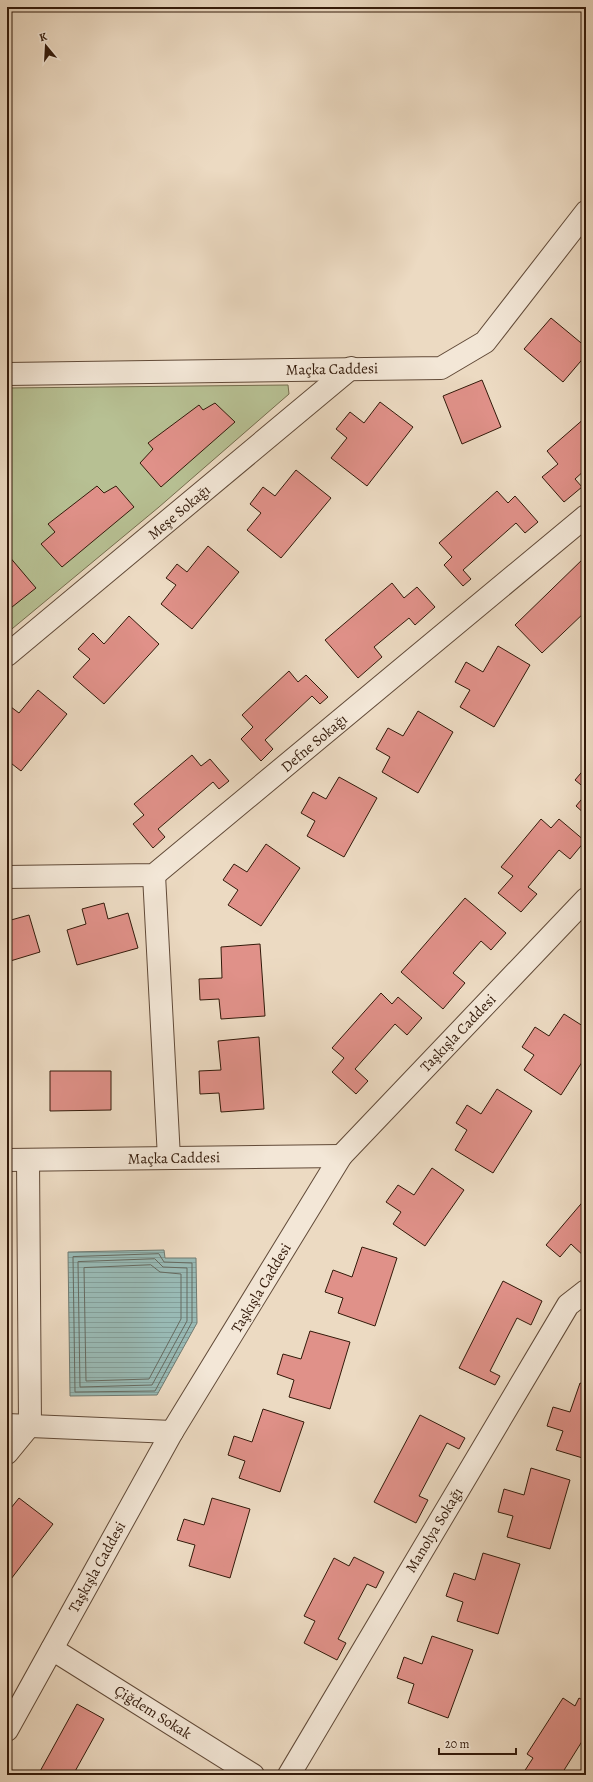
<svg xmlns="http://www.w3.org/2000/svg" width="593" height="1782" font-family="Alegreya,serif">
<defs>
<pattern id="water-rules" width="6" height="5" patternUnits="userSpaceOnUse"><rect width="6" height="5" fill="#99bab5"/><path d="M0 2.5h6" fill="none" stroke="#849f9a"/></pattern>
</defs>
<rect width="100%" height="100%" fill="#ecdac2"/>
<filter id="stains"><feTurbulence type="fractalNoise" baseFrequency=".005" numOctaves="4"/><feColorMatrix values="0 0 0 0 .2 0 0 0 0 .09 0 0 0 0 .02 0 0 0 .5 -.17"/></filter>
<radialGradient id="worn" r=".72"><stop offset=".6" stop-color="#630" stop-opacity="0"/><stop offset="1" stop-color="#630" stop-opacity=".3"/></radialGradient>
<path fill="#b7c093" stroke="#756d4e" d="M288,385L289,394L159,507L7,633V388Z"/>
<path fill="url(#water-rules)" stroke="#707a71" d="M164,1250L165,1258H196L197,1323L157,1395L70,1396L68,1252Z"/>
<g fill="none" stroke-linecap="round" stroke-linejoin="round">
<g stroke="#666a60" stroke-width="1">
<path d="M159,1254L164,1262L192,1263V1322L155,1391L75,1392L73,1257Z"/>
<path d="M155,1259L163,1267L187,1268V1321L152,1385L80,1387L78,1262Z"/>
<path d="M151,1265L160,1272L181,1274V1319L149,1379L86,1381L84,1268Z"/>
</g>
</g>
<g fill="#e09189" stroke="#331a0a">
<path d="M551,318L586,347V355L563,382L524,349Z"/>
<path d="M482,380L501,427L462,444L443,396Z"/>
<path d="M380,402L413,427L367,486L331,458L347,438L336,429L350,412L364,423Z"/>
<path d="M215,403L235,422L161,487L140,463L153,449L148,443L199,405L203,410Z"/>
<path d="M586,417V469L575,479L582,487L564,502L542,477L558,464L547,451Z"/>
<path d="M296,470L331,498L281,558L247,530L261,513L250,504L263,487L275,496Z"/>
<path d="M97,486L104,493L116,486L134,507L62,567L41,544L55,532L48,524Z"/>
<path d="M497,491L508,503L515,496L538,522L525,533L516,523L463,570L471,579L463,586L444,565L452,557L439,543Z"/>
<path d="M208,546L239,572L192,629L161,604L176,585L166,578L177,564L187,572Z"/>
<path d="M8,555L36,588L7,611V556Z"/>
<path d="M586,556V611L542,653L515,625Z"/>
<path d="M392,583L404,598L417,587L435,607L415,625L409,618L374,647L382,657L358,678L325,640Z"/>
<path d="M129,616L159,644L104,704L73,677L90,659L78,649L93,633L104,644Z"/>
<path d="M498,646L530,665L494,727L460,707L470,690L455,682L466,662L483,672Z"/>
<path d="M289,671L298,682L306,675L328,697L320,704L312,696L265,740L273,749L261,761L241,739L253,727L242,715Z"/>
<path d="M38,690L67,714L21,771L7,760V704L19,713Z"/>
<path d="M418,711L453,732L418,793L382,772L390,757L376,749L388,728L403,736Z"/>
<path d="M192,755L201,766L210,759L229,781L219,789L213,782L158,829L165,837L153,848L133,824L144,815L134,804Z"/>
<path d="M586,767V789L575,780Z"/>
<path d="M339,777L377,798L344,857L307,836L315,821L301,813L313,792L326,799Z"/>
<path d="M586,794V815L576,806Z"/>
<path d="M541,819L551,828L559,819L585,841L570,859L559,850L528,887L537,894L521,912L498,893L513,876L501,867Z"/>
<path d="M266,844L300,868L261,926L228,905L238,890L223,880L234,864L247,872Z"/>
<path d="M465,898L506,933L491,950L481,941L453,973L465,983L443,1009L401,972Z"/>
<path d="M104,903L108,919L128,913L138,948L77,965L67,930L86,924L82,909Z"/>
<path d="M7,906L11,920L29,915L40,952L7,962Z"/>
<path d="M260,944L265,1016L221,1019L219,999L200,1000L199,979L222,978L221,947Z"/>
<path d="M381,993L392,1004L398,997L422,1018L407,1035L395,1024L355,1069L368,1081L356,1094L332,1072L344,1058L332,1048Z"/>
<path d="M564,1014L586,1028V1056L561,1095L524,1070L534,1055L522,1047L535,1027L549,1036Z"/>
<path d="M259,1037L264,1109L221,1112L219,1093L200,1094L199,1071L221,1070L218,1041Z"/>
<path d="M50,1071H111V1110L50,1111Z"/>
<path d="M497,1089L532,1111L493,1173L455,1150L467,1130L456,1123L467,1105L481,1114Z"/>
<path d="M432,1168L464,1190L425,1246L393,1224L401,1212L386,1202L398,1185L414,1195Z"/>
<path d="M586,1198V1258L571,1244L560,1257L546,1245Z"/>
<path d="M362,1247L397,1258L375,1326L338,1313L343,1298L325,1292L333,1270L352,1277Z"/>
<path d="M503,1281L542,1301L531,1325L517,1318L490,1371L500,1376L495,1385L459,1368Z"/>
<path d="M310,1331L350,1342L330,1409L289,1397L294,1380L277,1374L283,1354L301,1359Z"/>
<path d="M580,1383L586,1385V1459L556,1450L563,1431L547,1426L553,1407L570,1412Z"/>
<path d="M263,1409L304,1422L280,1492L239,1478L245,1461L228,1455L234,1436L252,1442Z"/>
<path d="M420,1415L465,1438L459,1449L447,1443L419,1496L428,1500L416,1523L374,1502Z"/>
<path d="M531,1468L570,1480L550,1549L507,1537L513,1516L498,1512L504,1489L524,1495Z"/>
<path d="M19,1498L53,1524L11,1579L7,1576V1513Z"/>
<path d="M212,1498L250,1509L230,1578L189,1566L195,1545L177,1540L184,1519L204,1525Z"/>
<path d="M483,1553L520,1564L498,1634L457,1621L463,1602L446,1596L454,1573L475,1580Z"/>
<path d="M354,1557L384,1572L376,1588L367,1584L338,1639L346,1643L337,1660L304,1643L315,1621L304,1616L334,1558L349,1566Z"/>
<path d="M432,1636L473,1650L448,1718L408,1703L414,1684L397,1678L404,1657L422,1664Z"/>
<path d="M563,1698L575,1706L579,1698L586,1702V1735L561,1775H522L533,1758L527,1754Z"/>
<path d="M77,1704L104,1719L73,1775H38Z"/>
</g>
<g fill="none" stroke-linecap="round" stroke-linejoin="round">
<g stroke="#614a38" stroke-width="24">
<g id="minor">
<path d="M7,374L441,368L485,342L586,212"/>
<path d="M7,655L351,368"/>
<path d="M154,875L169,1158"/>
<path d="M7,877L154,875L586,516"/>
<path d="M7,1160L341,1156"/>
<path d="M7,1425L172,1432"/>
<path d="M7,1453L30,1425L28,1160"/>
<path d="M52,1649L253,1775"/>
<path d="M7,1730L172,1432L341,1156L586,899"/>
<path d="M289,1775L568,1305L586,1291"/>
</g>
</g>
<use href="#minor" stroke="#f3e7d7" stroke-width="22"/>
</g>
<g text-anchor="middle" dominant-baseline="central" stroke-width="3" stroke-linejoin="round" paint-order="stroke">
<g font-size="15" fill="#331a0a" stroke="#f3e7d7">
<text transform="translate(332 369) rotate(-1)">Maçka Caddesi</text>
<text transform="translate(179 512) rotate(-40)">Meşe Sokağı</text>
<text transform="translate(314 743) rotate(-40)">Defne Sokağı</text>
<text transform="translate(458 1033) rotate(-46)">Taşkışla Caddesi</text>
<text transform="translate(174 1158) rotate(-1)">Maçka Caddesi</text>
<text transform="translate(261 1288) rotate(-59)">Taşkışla Caddesi</text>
<text transform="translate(434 1530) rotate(-59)">Manolya Sokağı</text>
<text transform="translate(97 1567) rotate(-61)">Taşkışla Caddesi</text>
<text transform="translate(153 1712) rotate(32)">Çiğdem Sokak</text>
</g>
</g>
<rect width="593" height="1782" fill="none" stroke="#ecdac2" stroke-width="24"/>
<rect x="8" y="8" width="577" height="1766" fill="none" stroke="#331a0a" stroke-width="2"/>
<rect x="12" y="12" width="569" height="1758" fill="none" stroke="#331a0a"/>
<g transform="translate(46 46) rotate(342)" stroke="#f3e7d7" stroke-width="3" paint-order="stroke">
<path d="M0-3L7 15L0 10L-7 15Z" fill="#331a0a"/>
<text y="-6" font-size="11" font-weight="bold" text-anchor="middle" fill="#331a0a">K</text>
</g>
<path d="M439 1748v6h77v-6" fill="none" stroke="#331a0a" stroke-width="2"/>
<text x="445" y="1748" font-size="12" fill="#331a0a" stroke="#f3e7d7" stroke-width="3" paint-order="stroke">20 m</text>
<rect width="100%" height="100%" filter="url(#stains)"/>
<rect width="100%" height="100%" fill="url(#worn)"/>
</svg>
